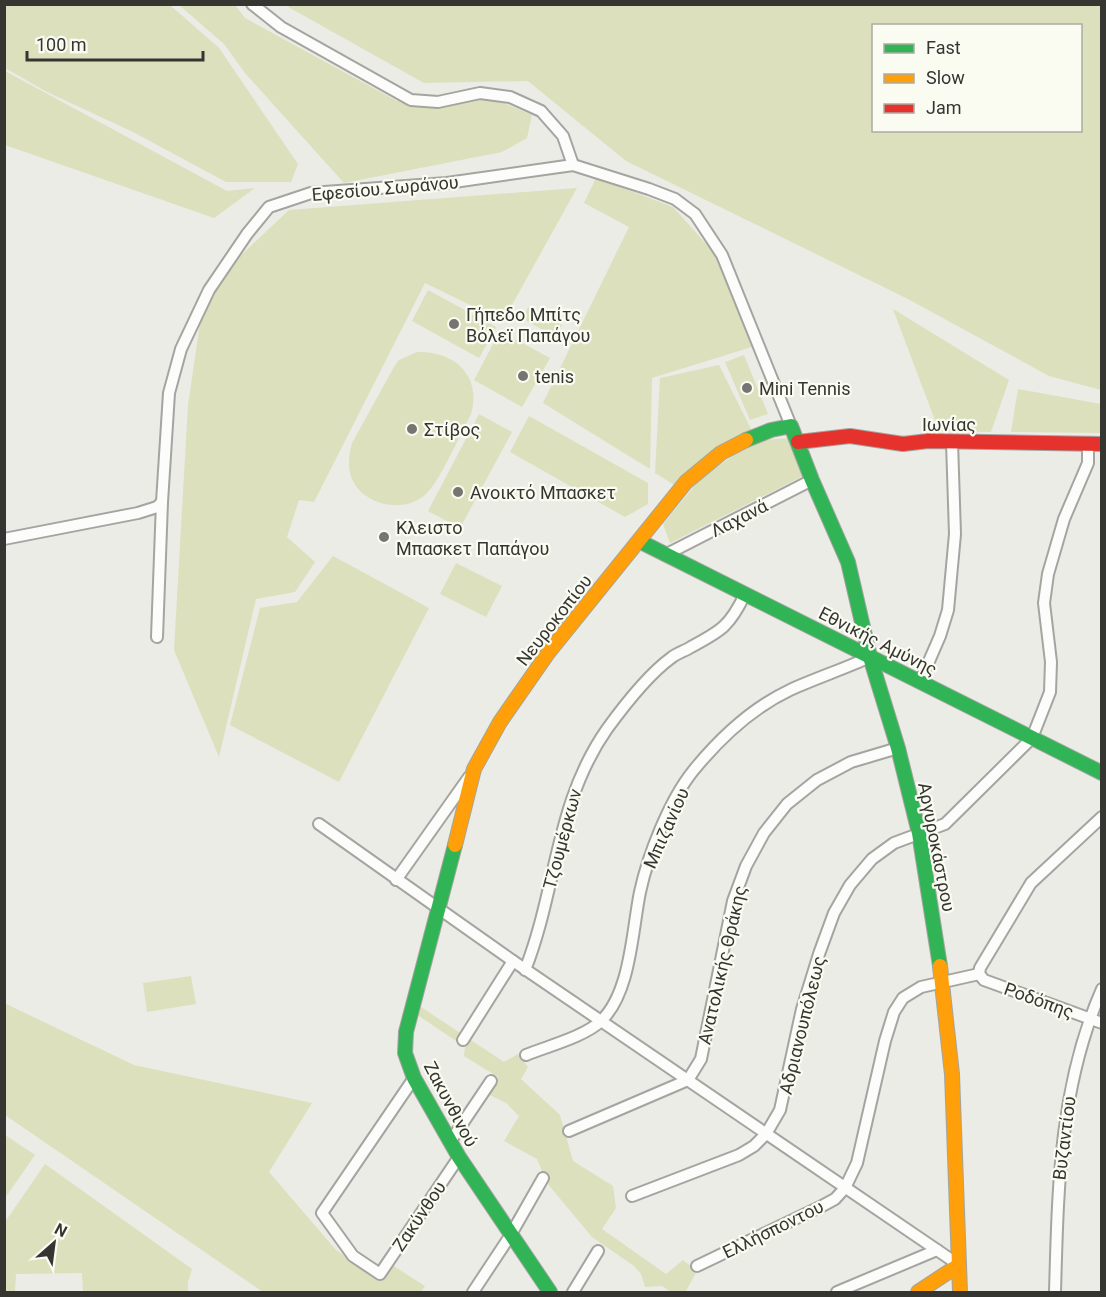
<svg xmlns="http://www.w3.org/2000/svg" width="1106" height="1297" font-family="Roboto,sans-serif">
<rect width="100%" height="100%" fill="#ebece6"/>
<g fill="#dce0bd" fill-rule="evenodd">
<path d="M5,4L170,5L219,48L298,164L291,182H226L133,132L47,92L5,68Z"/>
<path d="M179,5H235L245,18L397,101L480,93L532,115L527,138L502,152L344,183L245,73L224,44Z"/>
<path d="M287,5H1101V390L1049,376L906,298L626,161L528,81L424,83L290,8ZM874,26H1080V130H874Z"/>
<path d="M5,71L227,191L255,188L214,218L5,145Z"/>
<path d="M596,178L673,207L715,254L755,346L652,378L650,469L543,403L629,227L584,203Z"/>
<path d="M577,188L503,321L425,283L314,502L299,500L287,537L315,562L295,592L256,599L219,757L174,650L188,405L205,289L289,210Z"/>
<path d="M428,290L496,327L479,358L412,321Z"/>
<path d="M528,307L562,325L556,337L523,319Z"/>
<path d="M893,309L1009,380L991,432L939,431Z"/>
<path d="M500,331L550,358L522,407L474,380Z"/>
<path d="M417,352C454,351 482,375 471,414C461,433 440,481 426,494C405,514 364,506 352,479C347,468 349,454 352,443L394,367L399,360Z"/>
<path d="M744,355L768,414L750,420L725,362Z"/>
<path d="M719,365L751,429L676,486L655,473L660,378Z"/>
<path d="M1018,389L1101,404V433L1011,432Z"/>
<path d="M479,414L512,432L460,528L428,511Z"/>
<path d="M529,416L648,483V504L625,517L510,452Z"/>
<path d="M789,438L803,476L670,543L663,524L702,477L740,451L765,440Z"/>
<path d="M333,556L429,608L339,782L230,725L260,608L297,602Z"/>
<path d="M456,563L502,586L486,617L440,594Z"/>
<path d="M191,976L196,1004L147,1012L143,983Z"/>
<path d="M4,1003L134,1065L312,1103L269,1172L336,1250L377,1279L389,1263L425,1286L421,1292H263L5,1115Z"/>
<path d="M418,1005L504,1062L518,1054L528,1067L521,1079L560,1115L573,1161L613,1186L616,1208L602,1229L666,1274L683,1260L697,1271L686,1291L689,1292H671L662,1286L645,1287L641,1274L634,1266L592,1237L547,1183L537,1159L504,1141L519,1116L506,1103L488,1094L498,1077L464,1056L465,1047L416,1014Z"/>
<path d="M5,1135L35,1155L5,1198Z"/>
<path d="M45,1164L192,1269L188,1282V1292H83L82,1273L16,1274L15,1292H5V1222Z"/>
</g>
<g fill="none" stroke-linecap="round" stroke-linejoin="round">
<g stroke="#a4a4a0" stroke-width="14">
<g id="street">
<path d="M252,4L281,27L411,100L438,102L480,93L510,97L541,111L563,136L573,165"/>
<path d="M4,539L138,513L157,507L162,502"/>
<path d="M665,555L812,480"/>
<path d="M157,637L162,502L169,393L181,349L209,290L247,234L269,207L311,193L447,183L573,165L649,189L675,199L695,214L722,255L791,426"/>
<path d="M920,682L940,636L948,610L955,534L952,442"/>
<path d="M319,824L513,961L959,1265"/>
<path d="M396,880L469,777"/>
<path d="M525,970C557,889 555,803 607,729C623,707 649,674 671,658C677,653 685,651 691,647C721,631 730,626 745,594"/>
<path d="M979,974L980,968L1031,883L1102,817"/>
<path d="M979,974L984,980L1102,1023"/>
<path d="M463,1040L513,961"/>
<path d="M526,1055C548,1046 584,1037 601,1021C631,992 632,931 640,892C648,855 669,801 693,771C719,739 752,708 790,690C816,678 844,669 870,657"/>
<path d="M414,1078L322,1213L353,1256L380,1274L459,1157"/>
<path d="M569,1131L688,1080L701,1059L733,901L746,866L764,833L787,804L817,780L851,762L898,748"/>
<path d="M450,1142L491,1081"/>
<path d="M632,1196L739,1155L754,1146L766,1134L780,1110L802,1009L819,954L834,913L850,885L872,859L894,843L945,824L1032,738L1050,692L1051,662L1044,603L1048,574L1064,519L1088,463V444"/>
<path d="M697,1266L822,1206L835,1199L845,1188L857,1163L885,1041L894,1012L903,998L921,987L979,974"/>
<path d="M473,1292L510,1236L543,1178"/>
<path d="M573,1292L598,1251"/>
<path d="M837,1292L937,1250"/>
<path d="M1055,1292C1058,1188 1059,1087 1102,989"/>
</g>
</g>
<g stroke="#a4a4a0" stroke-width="16">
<g id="fast">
<path d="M746,440L771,430L791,426L812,480L848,562L870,657L898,748L919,833L940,966"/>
<path d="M639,541L1102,773"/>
<path d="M455,845L406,1032L405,1053L414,1078L459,1157L550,1292"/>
</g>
</g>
<g stroke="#a4a4a0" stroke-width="16">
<g id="slow">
<path d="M455,845L474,769L500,722L548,653L686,482L721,453L746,440"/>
<path d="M940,966L952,1074L960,1292"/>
<path d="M918,1292L959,1265"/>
</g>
</g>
<g stroke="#a4a4a0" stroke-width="16">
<path id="jam" d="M798,442L850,436L903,444L928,441L1102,444"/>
</g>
<use href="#street" stroke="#fcfcfb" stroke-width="10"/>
<use href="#fast" stroke="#30b455" stroke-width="14"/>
<use href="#slow" stroke="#ff9f0a" stroke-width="14"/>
<use href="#jam" stroke="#e5322d" stroke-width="14"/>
</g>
<g fill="#757671" stroke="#fafbf1" stroke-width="2">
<circle cx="454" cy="324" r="6"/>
<circle cx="523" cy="376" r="6"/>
<circle cx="747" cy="388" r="6"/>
<circle cx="412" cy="429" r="6"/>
<circle cx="458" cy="492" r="6"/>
<circle cx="384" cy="537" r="6"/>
</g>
<g text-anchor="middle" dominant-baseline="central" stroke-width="4.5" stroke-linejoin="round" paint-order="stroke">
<g font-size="18" fill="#353632" stroke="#fafbf1">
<text transform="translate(385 188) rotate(-5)">Εφεσίου Σωράνου</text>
<text x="949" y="424">Ιωνίας</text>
<text transform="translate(739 518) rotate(-27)">Λαχανά</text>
<text transform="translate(554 620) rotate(-52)">Νευροκοπίου</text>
<text transform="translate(878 641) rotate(27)">Εθνικής Αμύνης</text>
<text transform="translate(666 828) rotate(-66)">Μπιζανίου</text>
<text transform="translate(562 839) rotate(-75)">Τζουμέρκων</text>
<text transform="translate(937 847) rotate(79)">Αργυροκάστρου</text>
<text transform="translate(722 965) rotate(-77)">Ανατολικής Θράκης</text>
<text transform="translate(1039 1000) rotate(20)">Ροδόπης</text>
<text transform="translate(802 1025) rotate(-76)">Αδριανουπόλεως</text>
<text transform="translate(451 1104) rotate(62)">Ζακυνθινού</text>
<text transform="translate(1064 1138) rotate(-83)">Βυζαντίου</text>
<text transform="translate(419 1216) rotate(-56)">Ζακύνθου</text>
<text transform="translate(773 1229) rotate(-26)">Ελλήσποντου</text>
</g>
<g font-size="18" fill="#353632" stroke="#fafbf1" text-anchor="start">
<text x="466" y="314">Γήπεδο Μπίτς<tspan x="466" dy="21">Βόλεϊ Παπάγου</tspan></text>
<text x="535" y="376">tenis</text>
<text x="759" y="388">Mini Tennis</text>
<text x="424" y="429">Στίβος</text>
<text x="470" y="492">Ανοικτό Μπασκετ</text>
<text x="396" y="527">Κλειστο<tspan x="396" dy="21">Μπασκετ Παπάγου</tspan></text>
</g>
</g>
<rect width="1106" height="1297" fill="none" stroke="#353632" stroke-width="12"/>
<rect x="872" y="24" width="210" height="108" fill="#fafbf1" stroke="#abaca5" stroke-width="1.5"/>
<rect x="884" y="44" width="30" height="9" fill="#30b455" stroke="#abaca5" stroke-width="1.5"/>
<text x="926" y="54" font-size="18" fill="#353632">Fast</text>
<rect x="884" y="74" width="30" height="9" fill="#ff9f0a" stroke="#abaca5" stroke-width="1.5"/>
<text x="926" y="84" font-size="18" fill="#353632">Slow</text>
<rect x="884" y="104" width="30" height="9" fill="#e5322d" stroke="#abaca5" stroke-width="1.5"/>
<text x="926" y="114" font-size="18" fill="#353632">Jam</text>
<g transform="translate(54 1243) rotate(28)" stroke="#fafbf1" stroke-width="4.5" paint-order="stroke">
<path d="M0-4.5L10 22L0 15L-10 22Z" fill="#353632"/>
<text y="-9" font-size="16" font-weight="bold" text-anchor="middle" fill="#353632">N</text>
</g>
<path d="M27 51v9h176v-9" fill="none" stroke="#353632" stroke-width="3"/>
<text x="36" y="51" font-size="18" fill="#353632" stroke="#fafbf1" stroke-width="4.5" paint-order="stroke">100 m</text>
</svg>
